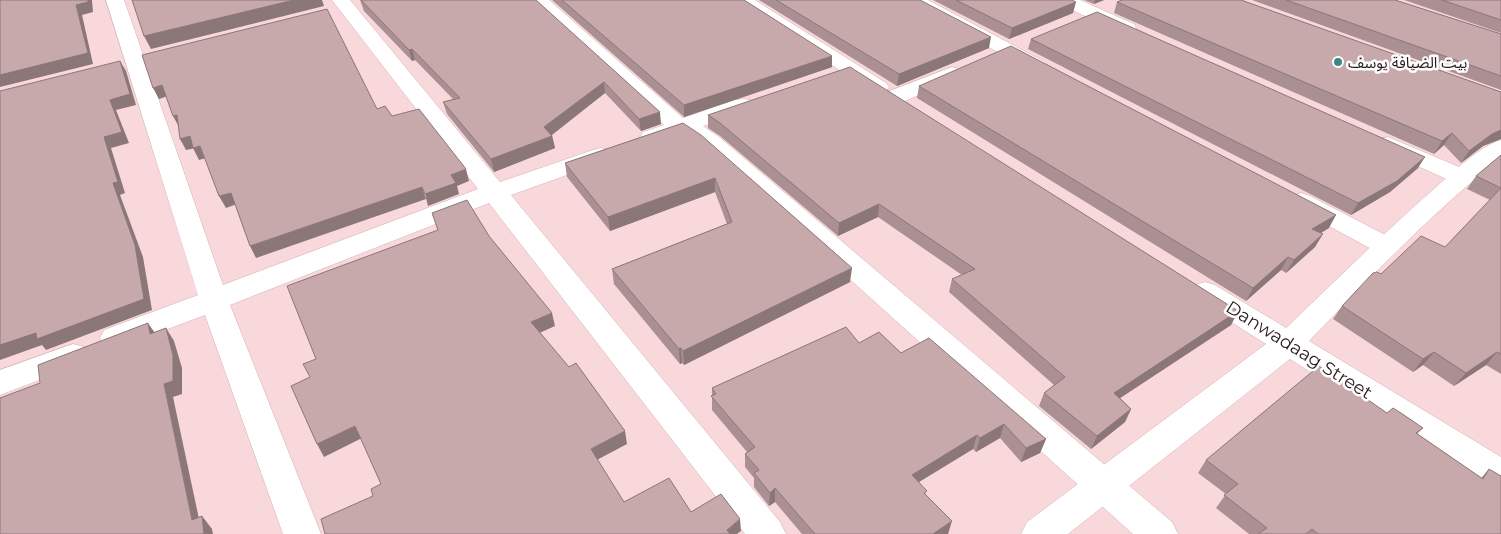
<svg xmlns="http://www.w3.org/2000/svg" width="1501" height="534" font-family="Montserrat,'Noto Sans Arabic',sans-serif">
<rect width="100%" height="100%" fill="#f9d8db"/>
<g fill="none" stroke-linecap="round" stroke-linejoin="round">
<g stroke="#d1b1b3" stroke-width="1">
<g id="street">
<path d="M106,0H124L223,285L478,189L332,0H350L500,182L593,150L601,148L609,150L613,155L609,160L511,195L780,522L786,534H745L489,203L230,305L321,534H283L205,315L115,349L104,346L100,338L104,330L198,295Z"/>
<path d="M529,0H549L683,118L735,100L743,99L751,100L754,105L751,110L703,126L719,137L1172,522L1178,534H1133L703,147L683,133L651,144L643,142L640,137L643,132L664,125Z"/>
<path d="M906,0H928L1045,62L1048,66L1045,70L1038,72L1031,70L909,4Z"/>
<path d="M1056,0H1080L1134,24L1136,28L1134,32L1127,34L1120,32L1059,4Z"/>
<path d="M952,67L959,69L962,73L959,77L903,102L895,103L887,102L884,97L887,92Z"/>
<path d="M1388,137L1471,172L1474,177L1471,182L1462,184L1453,182L1380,149L1376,144L1380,139Z"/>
<path d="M1301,193L1310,196L1395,240L1399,246L1395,252L1386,255L1377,252L1292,206L1288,201L1292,196Z"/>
<path d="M73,344L84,347L88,355L84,363L0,395V370Z"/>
</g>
</g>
<g stroke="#d1b1b3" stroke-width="1">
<g id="secondary">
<path d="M734,0H755L886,83L889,87L886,91L879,93L872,91L737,4Z"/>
<path d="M1501,140V158C1431,213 1370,278 1309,341L1501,457V490L1489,486L1290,359L1068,534H1021L1027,522L1266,344L1195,299L1191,292L1195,285L1205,282L1215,285L1286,328C1335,281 1383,234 1434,189C1450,175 1481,145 1501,140Z"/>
</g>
</g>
<use href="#street" fill="#fff" fill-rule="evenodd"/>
<use href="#secondary" fill="#fff" fill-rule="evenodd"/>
</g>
<g fill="#ab9093">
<path d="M360,0H536L661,124L641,131L605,93L552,135L555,148L494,172L447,114L443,102L453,99L415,60L412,61L364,11Z"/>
<path d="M552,0H744L832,67L684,117Z"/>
<path d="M759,0H920L989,48L897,86Z"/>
<path d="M933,0H1072L1073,13L1009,39Z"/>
<path d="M1084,0H1104L1094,4Z"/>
<path d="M1252,0H1395L1501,34V90Z"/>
<path d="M1404,0H1501V33Z"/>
<path d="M1117,2L1501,92V139L1483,146L1461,163L1444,145L1434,154L1114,13Z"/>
<path d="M1031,39L1418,168L1390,192L1351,215L1028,49Z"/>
<path d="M919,86L1329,228L1321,233L1315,247L1286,273L1281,270L1246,301L917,98Z"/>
<path d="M708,115L1238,311L1231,325L1120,398L1131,409L1125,422L1091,449L1039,406L1044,393L1054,385L949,292L952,279L962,275L878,217L838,236L720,136L708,128Z"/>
<path d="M683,123L850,282L684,365L682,363L680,364L614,284L612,269L727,224L715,192L610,231L567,177L565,163Z"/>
<path d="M1501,155V374L1486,365L1454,386L1423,365L1413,372L1333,319L1342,306L1381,274L1445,247L1490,200L1467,189L1476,176Z"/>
<path d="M859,343L901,353L1046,439L1040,453L1021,462L1000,438L976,452L973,449L919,482L948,534H802L775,502L769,506L754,487V478L745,467V454L747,452L712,410V388Z"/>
<path d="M1387,413L1423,428L1417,434L1481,478L1489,469L1501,534H1249L1216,508L1226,494L1198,473L1206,460Z"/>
</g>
<g fill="#8b7678">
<path d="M88,0H92L93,12L82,15L93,64L0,87V75L76,5Z"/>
<path d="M294,0H322L324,6L151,49L144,36Z"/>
<path d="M1095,0H1104L1094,4Z"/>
<path d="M1076,2L1073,13L1009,39L1012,28Z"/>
<path d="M991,37L989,48L897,86L899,74Z"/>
<path d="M412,49L415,60L412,61L409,50Z"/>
<path d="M832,56V67L684,117V105Z"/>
<path d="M120,61L126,71L136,105L116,110L129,143L111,148L125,193L120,195L143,257L152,310L46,350L42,345L0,360V345L113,183L104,137L110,100Z"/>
<path d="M604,82L605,93L549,137L552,136L555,148L494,172L491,159L544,127Z"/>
<path d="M162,85L168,96L159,99L153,88Z"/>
<path d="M660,112L661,124L641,131L639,119Z"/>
<path d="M177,115L179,127L173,116Z"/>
<path d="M1501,130V139L1483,146L1461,163L1469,151L1492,134Z"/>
<path d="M1452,133L1444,145L1434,154L1442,141Z"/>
<path d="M190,136L196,148L186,150L180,139Z"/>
<path d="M200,146L206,158L199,160L193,148Z"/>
<path d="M1425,157L1418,168L1390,192L1351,215L1358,203Z"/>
<path d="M466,169L469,181L457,186L459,194L428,206L425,194L451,175Z"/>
<path d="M715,178V192L610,231L608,217Z"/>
<path d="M422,187L426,199L256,258L250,246Z"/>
<path d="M231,193L237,204L226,208L219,196Z"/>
<path d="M879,204L878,217L838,236L839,223Z"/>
<path d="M1336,215L1329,228L1305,242L1312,229Z"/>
<path d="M1323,234L1315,247L1286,273L1294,260Z"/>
<path d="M1288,257L1281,270L1246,301L1253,288Z"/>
<path d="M852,268L850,282L684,365L683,351Z"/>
<path d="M1238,311L1231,325L1108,406L1114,393Z"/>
<path d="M552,313L555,326L535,335L531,322Z"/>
<path d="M148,323L157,336L150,334Z"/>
<path d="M166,328L174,341L182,368V394L173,397L202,533L192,520L164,384Z"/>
<path d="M681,348L682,363L680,364L679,349Z"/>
<path d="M1434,352L1423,365L1413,372L1423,359Z"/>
<path d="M1497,352L1486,365L1454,386L1466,373Z"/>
<path d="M1131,409L1125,422L1091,449L1097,436Z"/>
<path d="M1004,424L1000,438L976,452L980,438Z"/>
<path d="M355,426L362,438L324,457L317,444Z"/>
<path d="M625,431L627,444L593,462L591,449Z"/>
<path d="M977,435L973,449L909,488L912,475Z"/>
<path d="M1046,439L1040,453L1021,462L1026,448Z"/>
<path d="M775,488V502L769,506L770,493Z"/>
<path d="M202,516L212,529L213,534H204Z"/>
<path d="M740,519L741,531L737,534H727V530Z"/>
<path d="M952,521L948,534H933Z"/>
</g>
<g fill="#c7a8ab" stroke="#8b7678">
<path d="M0,0H88V2L76,5L88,53L0,75Z"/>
<path d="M132,0H294L144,36Z"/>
<path d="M361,0H536L660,112L639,119L604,82L544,127L552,136L491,159L443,102L460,98L412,49L409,50Z"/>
<path d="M562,0H744L832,56L684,105Z"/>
<path d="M776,0H920L991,37L899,74Z"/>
<path d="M956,0H1072L1076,2L1012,28Z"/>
<path d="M1122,0H1241L1501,92V130L1492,134L1469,151L1452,133L1442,141L1117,2Z"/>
<path d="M1286,0H1395L1501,34V76Z"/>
<path d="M1442,0H1501V20Z"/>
<path d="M327,9L377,109L385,106L392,116L419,109L466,169L451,175L456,183L425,194L422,187L250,246L231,193L219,196L200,146L193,148L190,136L180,139L177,115L173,116L162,85L153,88L142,55Z"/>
<path d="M1097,12L1425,157L1397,181L1358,203L1031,39Z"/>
<path d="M1011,46L1336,215L1312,229L1323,234L1294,260L1288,257L1253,288L919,86Z"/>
<path d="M120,61L130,94L110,100L122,132L104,137L118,182L113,183L135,245L144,299L37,339L36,333L0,345V91Z"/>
<path d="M850,67L1238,311L1114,393L1131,409L1097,436L1044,393L1065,377L952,279L975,269L879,204L839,223L720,123L708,115Z"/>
<path d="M683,123L701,135L852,268L683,351L681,348L679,349L612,269L732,222L715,178L608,217L565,163Z"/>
<path d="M1501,155V354L1497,352L1466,373L1434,352L1423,359L1342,306L1373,273L1377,272L1381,274L1421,236L1445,247L1501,188L1476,176Z"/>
<path d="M467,200L489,236L552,313L531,322L569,367L576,363L625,431L591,449L624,502L669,478L691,512L721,494L740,519L727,530L730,534H325L321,519L373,496L371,489L381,484L355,426L317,444L291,386L310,377L303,364L316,359L287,286L438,230L432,213Z"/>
<path d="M148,323L150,334L166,328L173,355V381L164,384L192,520L202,516L204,534H0V398L40,383L38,365Z"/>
<path d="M846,327L859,343L879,332L901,353L929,338L1046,439L1026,448L1004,424L980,438L977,435L912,475L927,491L924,493L952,521L933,534H815L775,488L770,493L754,473L759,470L745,454L755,447L711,396L716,394L712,388Z"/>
<path d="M1319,366L1387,413L1393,408L1401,413L1423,428L1416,433L1483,479L1489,469L1501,476V534H1318L1312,529L1306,534H1258L1267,528L1224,495L1238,484L1206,460Z"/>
</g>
<circle fill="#3e8683" stroke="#fff" stroke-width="2" cx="1338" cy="62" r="5"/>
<g text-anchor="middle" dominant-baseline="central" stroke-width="5" stroke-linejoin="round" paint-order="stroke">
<g font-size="15" fill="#271c1d" stroke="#fff" text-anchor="start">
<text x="1348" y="62">بيت الضيافة يوسف</text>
</g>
<g font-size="18" fill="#271c1d" stroke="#fff">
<text transform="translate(1299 350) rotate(32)">Danwadaag Street</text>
</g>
</g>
</svg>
